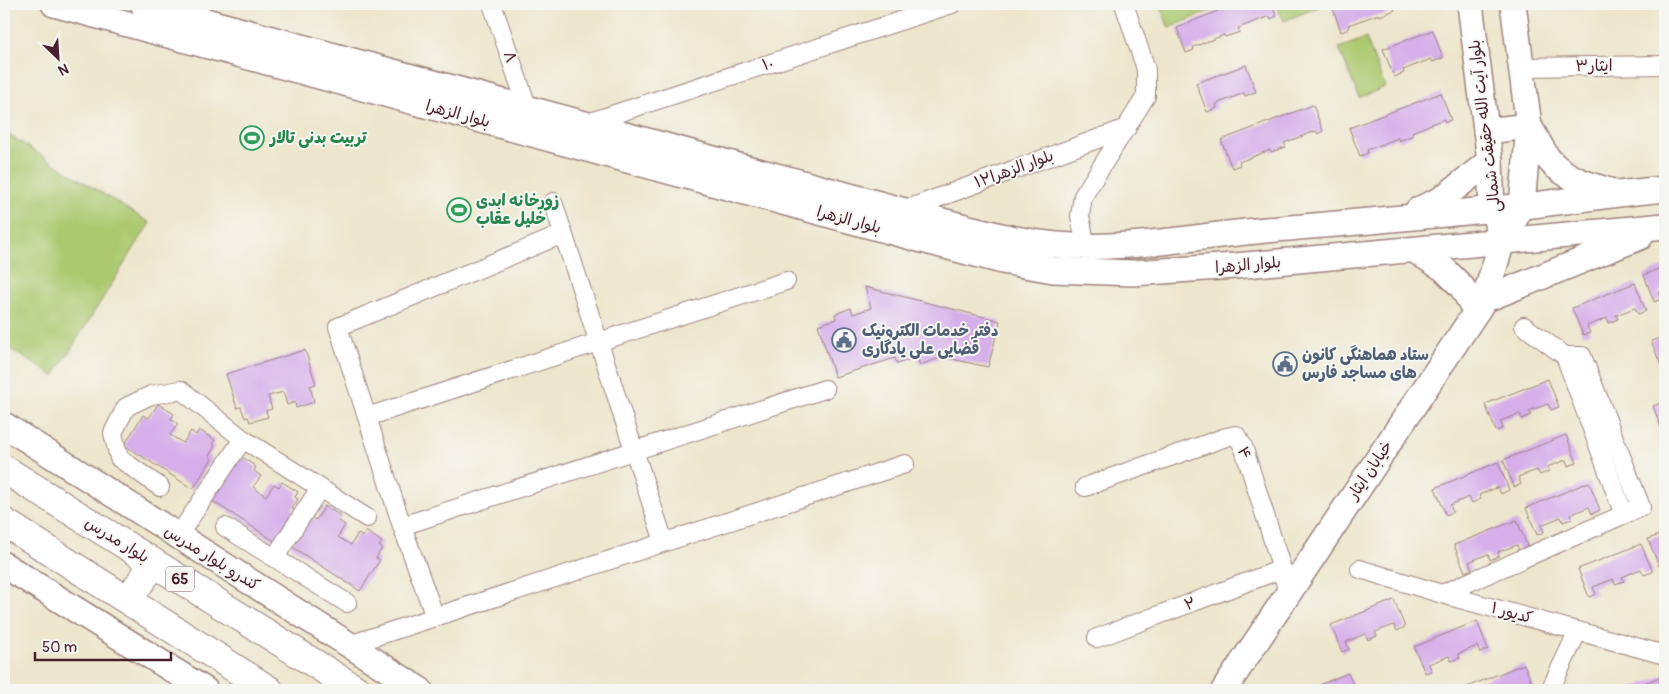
<svg xmlns="http://www.w3.org/2000/svg" width="1669" height="694" font-family="Pangolin,'Playpen Sans Arabic',sans-serif">
<rect width="100%" height="100%" fill="#f6f6f2"/>
<filter id="ink" filterUnits="userSpaceOnUse"><feTurbulence type="fractalNoise" baseFrequency=".02" numOctaves="2"/><feDisplacementMap in="SourceGraphic" scale="10" xChannelSelector="R" yChannelSelector="G"/><feConvolveMatrix kernelMatrix="1 2 1 2 8 2 1 2 1" color-interpolation-filters="sRGB"/></filter>
<filter id="wash" filterUnits="userSpaceOnUse"><feTurbulence type="fractalNoise" baseFrequency=".0096" numOctaves="4" result="noise"/><feDisplacementMap in="SourceGraphic" scale="20" xChannelSelector="R" yChannelSelector="G"/><feGaussianBlur stdDeviation="1.12" result="paint"/><feColorMatrix in="noise" values="0 0 0 0 0 0 0 0 0 0 0 0 0 0 0 0 0 1.4 0 .05"/><feComposite in="paint" operator="in"/></filter>
<g filter="url(#wash)">
<rect width="100%" height="100%" fill="#ede6cc"/>
<g fill="#acc970" stroke="#7b744e">
<path d="M1171,4H1227L1169,28L1161,8Z"/>
<path d="M1276,4H1326L1284,21Z"/>
<path d="M1366,38L1385,87L1359,98L1339,48Z"/>
<path d="M4,132L150,223L54,376L4,345Z"/>
</g>
<g id="blocks">
<g fill="#d5aeea">
<path d="M1234,4H1272L1277,16L1271,19L1270,16L1238,28L1240,32L1225,37L1224,35L1193,47L1194,50L1186,53L1177,28Z"/>
<path d="M1336,4H1400L1393,7L1395,10L1380,16L1379,14L1348,25L1349,29L1341,32L1332,6Z"/>
<path d="M1433,30L1443,58L1432,62L1431,59L1403,70L1404,73L1394,77L1383,49Z"/>
<path d="M1246,65L1256,92L1245,96L1244,93L1216,104L1217,108L1207,112L1196,83Z"/>
<path d="M1441,93L1451,120L1445,122L1444,119L1412,132L1413,135L1399,141L1398,138L1367,150L1368,153L1360,156L1349,128Z"/>
<path d="M1313,105L1323,131L1318,134L1316,131L1284,143L1286,147L1271,152L1270,150L1239,162L1240,165L1232,168L1221,140Z"/>
<path d="M1665,266V290L1659,292L1661,299L1654,302L1644,275Z"/>
<path d="M1635,283L1646,311L1638,314L1635,308L1616,315L1618,319L1609,323L1607,318L1587,326L1590,333L1583,335L1572,308Z"/>
<path d="M865,287L1000,321L988,367L943,357L920,365L917,357L897,364L895,358L835,377L818,325L836,319L835,314L851,308L853,314L871,308Z"/>
<path d="M1665,336V367L1662,368L1651,341Z"/>
<path d="M305,350L316,384L310,386L314,402L296,408L295,402L287,405L283,392L268,396L272,409L266,411L268,417L250,422L248,417L245,418L241,407L237,408L226,374Z"/>
<path d="M1548,379L1559,407L1551,410L1548,404L1529,411L1531,415L1522,419L1520,414L1500,421L1503,428L1496,431L1485,404Z"/>
<path d="M1665,401V432L1663,433L1653,406Z"/>
<path d="M158,404L174,414L171,419L178,424L170,435L183,443L191,431L196,435L199,430L215,440L212,444L215,446L209,456L212,459L193,489L124,445L143,415L149,418Z"/>
<path d="M1566,435L1577,463L1568,466L1566,460L1547,467L1549,471L1540,475L1537,470L1518,477L1521,484L1514,487L1503,460Z"/>
<path d="M241,456L256,467L254,471L261,476L253,487L266,496L274,484L279,487L282,482L298,492L295,497L298,499L292,509L295,511L276,542L206,497Z"/>
<path d="M1498,462L1509,490L1501,494L1498,487L1479,495L1481,499L1472,503L1469,497L1450,505L1453,512L1446,515L1435,488Z"/>
<path d="M1589,482L1600,510L1592,514L1589,507L1570,515L1572,519L1563,522L1561,517L1541,525L1544,532L1537,535L1526,508Z"/>
<path d="M325,506L341,516L338,520L345,525L338,537L351,545L358,533L363,537L366,531L382,542L379,546L382,548L376,558L380,560L360,591L291,546L310,516L316,520Z"/>
<path d="M1517,520L1528,548L1519,551L1517,545L1498,552L1499,556L1490,560L1488,554L1469,562L1472,569L1465,572L1454,545Z"/>
<path d="M1665,533V556L1663,557L1665,564L1659,566L1648,539Z"/>
<path d="M1641,544L1653,572L1644,575L1641,569L1622,577L1624,581L1615,584L1613,579L1593,587L1596,594L1589,597L1578,569Z"/>
<path d="M1394,600L1405,627L1397,631L1394,625L1375,632L1377,636L1368,640L1365,634L1346,642L1349,649L1342,652L1331,625Z"/>
<path d="M1477,621L1488,649L1480,653L1477,646L1458,654L1460,658L1451,661L1449,656L1429,664L1432,671L1425,673L1414,647Z"/>
<path d="M1524,664L1535,690H1524V689L1520,690H1459Z"/>
<path d="M1348,673L1355,690H1307Z"/>
<path d="M1665,675V690H1627Z"/>
</g>
</g>
</g>
<g filter="url(#ink)">
<use href="#blocks" fill-opacity="0" stroke="#9c827c" stroke-width="1"/>
<g fill="none" stroke-linecap="round" stroke-linejoin="round">
<g stroke="#9c827c" stroke-width="20">
<g id="minor">
<path d="M492,4L528,109"/>
<path d="M1523,67L1665,65"/>
<path d="M584,124L952,4"/>
<path d="M553,202L664,542"/>
<path d="M902,211L1127,128"/>
<path d="M1086,247L1080,216L1083,196L1146,96V69L1124,4"/>
<path d="M1565,356L1624,515"/>
<path d="M367,417L786,281"/>
<path d="M160,487L119,458L113,433L126,407L151,395L181,390L243,439L367,518"/>
<path d="M1085,487L1226,437L1236,435L1243,446L1282,569L1288,596"/>
<path d="M402,526L825,389"/>
<path d="M225,527L347,603"/>
<path d="M178,536L243,439"/>
<path d="M275,557L320,488"/>
<path d="M1360,569L1442,594L1665,655"/>
<path d="M1442,594L1641,507L1582,356H1565L1524,326"/>
<path d="M435,617L402,526L338,327L563,234"/>
<path d="M1097,638L1282,569"/>
<path d="M349,645L905,464"/>
<path d="M1550,690L1578,631"/>
</g>
</g>
<g stroke="#9c827c" stroke-width="28">
<g id="secondary">
<path d="M54,4L922,240L1002,261L1053,270L1133,273L1235,266L1665,226"/>
<path d="M143,4L927,217C970,228 1012,241 1057,245C1123,251 1190,237 1256,231C1345,223 1434,216 1523,206C1570,201 1618,193 1665,189"/>
<path d="M1470,4L1490,161L1492,208L1497,223"/>
<path d="M1486,131L1529,126C1536,137 1542,151 1550,161C1566,178 1588,185 1610,191"/>
<path d="M1418,210L1440,200L1490,161"/>
<path d="M1414,250L1444,269L1462,287L1476,312"/>
<path d="M1484,300L1640,237"/>
<path d="M4,425L420,690"/>
<path d="M4,565L205,690"/>
<path d="M1224,690L1484,300L1502,242L1522,206L1529,126L1513,4"/>
</g>
</g>
<g stroke="#9c827c" stroke-width="30">
<g id="primary">
<path d="M4,469L357,690"/>
<path d="M4,522L269,690"/>
<path d="M128,600L154,563"/>
</g>
</g>
<use href="#minor" stroke="#fff" stroke-width="18"/>
<use href="#secondary" stroke="#fff" stroke-width="25"/>
<use href="#primary" stroke="#fff" stroke-width="28"/>
</g>
</g>
<defs>
<g id="stadium-ring" transform="scale(1.25)"><circle r="9.5" fill="#f6f6f2" stroke="#2e9e5b" stroke-width="1.5"/><path d="M0-5a6.5 5 0 1 0 0 10a6.5 5 0 1 0 0-10ZM-3.5-1.8h7v3.6h-7Z" fill="#2e9e5b"/></g>
<g id="civic-ring" transform="scale(1.25)"><circle r="9.5" fill="#f6f6f2" stroke="#5c6f8a" stroke-width="1.5"/><path d="M-.6-6.5H3V-4.5H.6V-3L4-1V1h2V6H-6V1h2V-1L-.6-3ZM-1.2 2.5V6h2.4V2.5Z" fill="#5c6f8a"/></g>
</defs>
<g fill-rule="evenodd">
<use href="#stadium-ring" x="252" y="138"/>
<use href="#stadium-ring" x="459" y="210"/>
<use href="#civic-ring" x="844" y="340"/>
<use href="#civic-ring" x="1285" y="364"/>
</g>
<g text-anchor="middle" dominant-baseline="central" stroke-width="4" stroke-linejoin="round" paint-order="stroke">
<rect fill="#f6f6f2" stroke="#7e6067" stroke-width="1" x="166" y="566.5" width="28" height="25" rx="4"/>
<g font-size="15" font-weight="bold" fill="#4a1f2b">
<text x="180" y="579">65</text>
</g>
<g font-size="16" fill="#4a1f2b" stroke="#f6f6f2">
<text transform="translate(510 57) rotate(71)">۸</text>
<text transform="translate(768 64) rotate(-18)">۱۰</text>
<text transform="translate(1594 66) rotate(-1)">ایثار۳</text>
<text transform="translate(458 114) rotate(15)">بلوار الزهرا</text>
<text transform="translate(1485 126) rotate(-97)">بلوار آیت الله حقیقت شمالی</text>
<text transform="translate(1014 169) rotate(-20)">بلوار الزهرا۱۲</text>
<text transform="translate(849 220) rotate(15)">بلوار الزهرا</text>
<text transform="translate(1248 265) rotate(-5)">بلوار الزهرا</text>
<text transform="translate(1244 453) rotate(69)">۴</text>
<text transform="translate(1370 470) rotate(-56)">خیابان ایثار</text>
<text transform="translate(117 540) rotate(32)">بلوار مدرس</text>
<text transform="translate(212 558) rotate(32)">کندرو بلوار مدرس</text>
<text transform="translate(1190 604) rotate(-20)">۲</text>
<text transform="translate(1512 613) rotate(15)">کدیور ۱</text>
</g>
<g font-size="16" font-weight="bold" fill="#27864d" stroke="#f6f6f2" text-anchor="start">
<text x="270" y="138">تربیت بدنی تالار</text>
<text x="476" y="201">زورخانه ابدی<tspan x="476" dy="18">خلیل عقاب</tspan></text>
</g>
<g font-size="16" font-weight="bold" fill="#4e5e75" stroke="#f6f6f2" text-anchor="start">
<text x="862" y="331">دفتر خدمات الکترونیک<tspan x="862" dy="18">قضایی علی یادگاری</tspan></text>
<text x="1302" y="355">ستاد هماهنگی کانون<tspan x="1302" dy="18">های مساجد فارس</tspan></text>
</g>
</g>
<rect width="1669" height="694" fill="none" stroke="#f6f6f2" stroke-width="20"/>
<g transform="translate(58 58) rotate(155)" stroke="#f6f6f2" stroke-width="4" paint-order="stroke">
<path d="M0-4L9 19L0 12L-9 19Z" fill="#4a1f2b"/>
<text y="-8" font-size="14" font-weight="bold" text-anchor="middle" fill="#4a1f2b">N</text>
</g>
<path d="M35 652v8h136v-8" fill="none" stroke="#4a1f2b" stroke-width="2.5"/>
<text x="42" y="652" font-size="15" fill="#4a1f2b" stroke="#f6f6f2" stroke-width="4" paint-order="stroke">50 m</text>
</svg>
